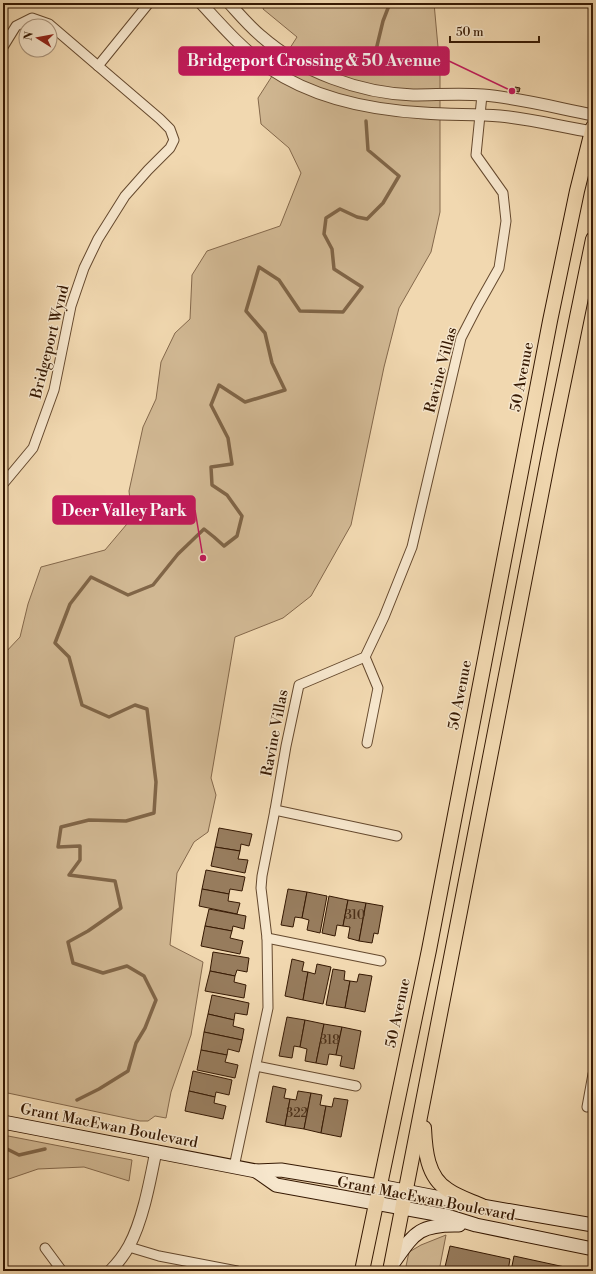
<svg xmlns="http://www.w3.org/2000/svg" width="596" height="1274" font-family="'Libre Bodoni',serif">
<rect width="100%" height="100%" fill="#f1d8b0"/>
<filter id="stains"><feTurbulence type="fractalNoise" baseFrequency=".005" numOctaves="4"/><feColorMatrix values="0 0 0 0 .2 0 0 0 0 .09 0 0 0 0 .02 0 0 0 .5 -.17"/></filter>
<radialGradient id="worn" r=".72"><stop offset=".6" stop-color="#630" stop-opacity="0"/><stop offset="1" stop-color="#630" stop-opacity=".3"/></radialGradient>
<g fill="#d1b893" stroke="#84684b">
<path d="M265,3H434L440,69V212L431,252L399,308L384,367L351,525L311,596L283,618L235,637L211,778L216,795L208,832L194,842L177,873L170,945L203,962L191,1035L171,1092L166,1118L155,1116L148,1121H140L3,1092V655L20,637L28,604L41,567L105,550L132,518L129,491L143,427L156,399L161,362L175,333L190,319L192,275L207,251L280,226L301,173L289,148L261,124L258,98L297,37L263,9Z"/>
<path d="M3,1135L132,1160L129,1181L84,1167L38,1169L3,1181Z"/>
<path d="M446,1235L439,1271H405L409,1252L421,1245Z"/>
</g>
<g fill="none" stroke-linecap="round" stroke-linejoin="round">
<g stroke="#806547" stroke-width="3.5">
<path d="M376,50L383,21L390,3"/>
<path d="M77,1100L99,1089L128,1071L136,1043L145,1028L156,1000L144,976L127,966L103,973L73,963L68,942L88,931L121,908L115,881L69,875L80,860V846L58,847L61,827L89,820L126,821L154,813L156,782L147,709L135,705L109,717L82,705L69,657L55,643L70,604L91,577L128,595L153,585L178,554L204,529L214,537L224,546L237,536L242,516L227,495L212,485L211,467L232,464L228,438L211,405L219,385L245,402L285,390L272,363L265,333L246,311L259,267L279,280L300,311L343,312L362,287L334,269L332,249L324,234L326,218L340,209L357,217L367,219L383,203L399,176L368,150L366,121"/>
<path d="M3,1147L19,1155L45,1149"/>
</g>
</g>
<g fill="#977c5d" stroke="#361903">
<path d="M515,87L520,88L519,92L514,91Z"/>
<path d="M219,828L252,834L249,846L241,844L240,851L215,847Z"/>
<path d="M215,847L240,851L238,859L248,860L245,873L211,866Z"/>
<path d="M206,870L245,877L242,891L230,889L229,894L202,889Z"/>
<path d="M202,889L229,894L228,901L240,903L237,914L199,906Z"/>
<path d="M288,889L307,892L302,918L295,917L293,927L281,925Z"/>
<path d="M307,892L327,896L320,933L307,930L309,920L302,918Z"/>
<path d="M329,896L348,900L343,926L337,925L335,936L322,933Z"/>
<path d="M348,900L366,903L359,941L348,938L350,927L343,926Z"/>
<path d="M366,903L383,906L378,934L374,933L372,943L359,941Z"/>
<path d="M209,909L246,916L244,929L233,926L232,931L205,926Z"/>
<path d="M205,926L232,931L230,938L243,941L240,954L201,946Z"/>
<path d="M213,952L249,958L247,972L237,970L235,976L210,971Z"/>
<path d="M292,959L304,962L302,971L308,972L303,1000L285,996Z"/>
<path d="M317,964L331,967L323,1004L303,1000L308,972L315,974Z"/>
<path d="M333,969L345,971L344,980L350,981L345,1008L326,1005Z"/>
<path d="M210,971L235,976L234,982L246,985L244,998L205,991Z"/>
<path d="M359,974L372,976L365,1012L345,1008L350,981L357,982Z"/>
<path d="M212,995L249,1003L247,1015L235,1013L234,1020L208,1014Z"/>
<path d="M208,1014L234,1020L233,1026L244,1029L242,1040L204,1032Z"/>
<path d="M287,1017L305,1020L300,1047L294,1046L292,1058L279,1056Z"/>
<path d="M305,1020L324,1024L316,1063L305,1061L307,1049L300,1047Z"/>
<path d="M324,1024L342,1027L336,1055L329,1054L327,1065L316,1063Z"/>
<path d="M342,1027L361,1031L354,1069L340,1066L342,1056L336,1055Z"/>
<path d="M204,1032L242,1040L239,1052L228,1049L227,1055L201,1050Z"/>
<path d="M201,1050L227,1055L225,1062L238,1065L235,1078L197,1070Z"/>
<path d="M193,1071L232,1080L229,1095L216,1092L215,1097L189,1091Z"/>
<path d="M273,1086L286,1089L284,1098L290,1099L285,1126L266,1122Z"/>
<path d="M189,1091L215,1097L214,1103L226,1106L223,1119L185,1111Z"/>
<path d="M298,1091L311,1093L304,1129L285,1126L290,1099L296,1100Z"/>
<path d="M311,1093L322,1095L320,1105L326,1106L321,1133L304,1129Z"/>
<path d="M334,1098L348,1100L341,1137L321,1133L326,1106L332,1107Z"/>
<path d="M450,1246L510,1259L508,1271H444Z"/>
<path d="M514,1256L574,1269V1271H511Z"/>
</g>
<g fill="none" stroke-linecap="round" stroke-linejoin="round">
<g stroke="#65492e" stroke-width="11">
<g id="minor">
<path d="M3,47L16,26L32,18L49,24L160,119L170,129L174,140L170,148L148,170L125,196L98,239L84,268L71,306L54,390L33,448L3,484"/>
<path d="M98,66L149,3"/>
<path d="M365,657L378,688L367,743"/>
<path d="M275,810L397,836"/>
<path d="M267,938L381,961"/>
<path d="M256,1066L356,1086"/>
<path d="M587,1107L593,1074"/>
<path d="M234,1167L268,1008L267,938L261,888L262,876L275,810L286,746L299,685L365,657L384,617L412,547L461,338L477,307L499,268L506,221L503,193L476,155L482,95"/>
<path d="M129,1247L159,1256L237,1271"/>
<path d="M45,1248L62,1271"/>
</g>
</g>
<g stroke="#65492e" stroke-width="13">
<g id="tertiary">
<path d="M201,3C222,26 243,50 269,68C313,98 372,110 424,113C450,115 475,114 500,116C532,119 562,127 593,132"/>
<path d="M229,3C239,14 249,26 261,36C302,72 359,93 413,95C436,95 460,93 483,95C520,98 557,108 593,115"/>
<path d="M110,1271C117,1264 124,1255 129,1246C143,1220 150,1181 156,1151"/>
</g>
</g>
<g stroke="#361903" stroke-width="15">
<g id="secondary">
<path d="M3,1122L256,1171L281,1170L379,1186L482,1206L593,1225"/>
<path d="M256,1171L276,1185L447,1216L476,1225L593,1249"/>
<path d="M391,1266C414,1234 417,1224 459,1225"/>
</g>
</g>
<g stroke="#361903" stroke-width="16">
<g id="primary">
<path d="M424,1128C425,1150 427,1177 448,1190C458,1197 471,1201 482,1206"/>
<path d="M362,1271L429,950L550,321L577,191L593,127"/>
<path d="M390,1271L550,449L593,239"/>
</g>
</g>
<use href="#minor" stroke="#f6e6cc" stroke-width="9"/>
<use href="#tertiary" stroke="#f6e6cc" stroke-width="11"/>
<use href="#secondary" stroke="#f6e6cc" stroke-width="13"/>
<use href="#primary" stroke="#f1d8b0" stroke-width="14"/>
</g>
<g text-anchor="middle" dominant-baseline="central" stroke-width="3" stroke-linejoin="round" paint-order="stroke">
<g font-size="13" fill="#4e321a">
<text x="355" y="915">310</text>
<text x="330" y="1040">318</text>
<text x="297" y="1113">322</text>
</g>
<g font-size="15" fill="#361903" stroke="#f6e6cc">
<text transform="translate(50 342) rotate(-76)">Bridgeport Wynd</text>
<text transform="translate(441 370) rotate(-75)">Ravine Villas</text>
<text transform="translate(522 377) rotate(-79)">50 Avenue</text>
<text transform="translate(460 695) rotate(-79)">50 Avenue</text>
<text transform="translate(275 733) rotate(-79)">Ravine Villas</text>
<text transform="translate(398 1013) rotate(-78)">50 Avenue</text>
<text transform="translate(109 1126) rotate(11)">Grant MacEwan Boulevard</text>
<text transform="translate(426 1199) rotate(11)">Grant MacEwan Boulevard</text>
</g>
</g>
<path fill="none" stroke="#c2185b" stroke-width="1.5" d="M512 91L449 61M203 558L195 510"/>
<g fill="#c2185b" stroke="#f6e6cc" stroke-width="1.5">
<circle cx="512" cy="91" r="4"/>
<circle cx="203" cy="558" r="4"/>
</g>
<g fill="#c2185b" stroke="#c2185b" stroke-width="1.5">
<rect x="179" y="47" width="270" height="28" rx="4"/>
<rect x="53" y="496" width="142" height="28" rx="4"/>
</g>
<g font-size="16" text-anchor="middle" font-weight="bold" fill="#fff">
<text x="314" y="66">Bridgeport Crossing &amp; 50 Avenue</text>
<text x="124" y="516">Deer Valley Park</text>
</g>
<rect width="596" height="1274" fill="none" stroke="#f1d8b0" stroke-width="16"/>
<rect x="4" y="4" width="588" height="1266" fill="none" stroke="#361903" stroke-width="2"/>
<rect x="8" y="8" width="580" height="1258" fill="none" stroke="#361903"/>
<g transform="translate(38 38) rotate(281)"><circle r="19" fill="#f6e6cc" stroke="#a9947c"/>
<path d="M0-3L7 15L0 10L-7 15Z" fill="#8f2418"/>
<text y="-6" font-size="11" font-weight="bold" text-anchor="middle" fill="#361903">N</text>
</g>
<path d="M450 36v6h89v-6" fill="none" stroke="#361903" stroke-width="2"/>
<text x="456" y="36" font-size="12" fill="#361903" stroke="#f6e6cc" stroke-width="3" paint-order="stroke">50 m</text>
<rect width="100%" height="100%" filter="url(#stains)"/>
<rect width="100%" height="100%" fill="url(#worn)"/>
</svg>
